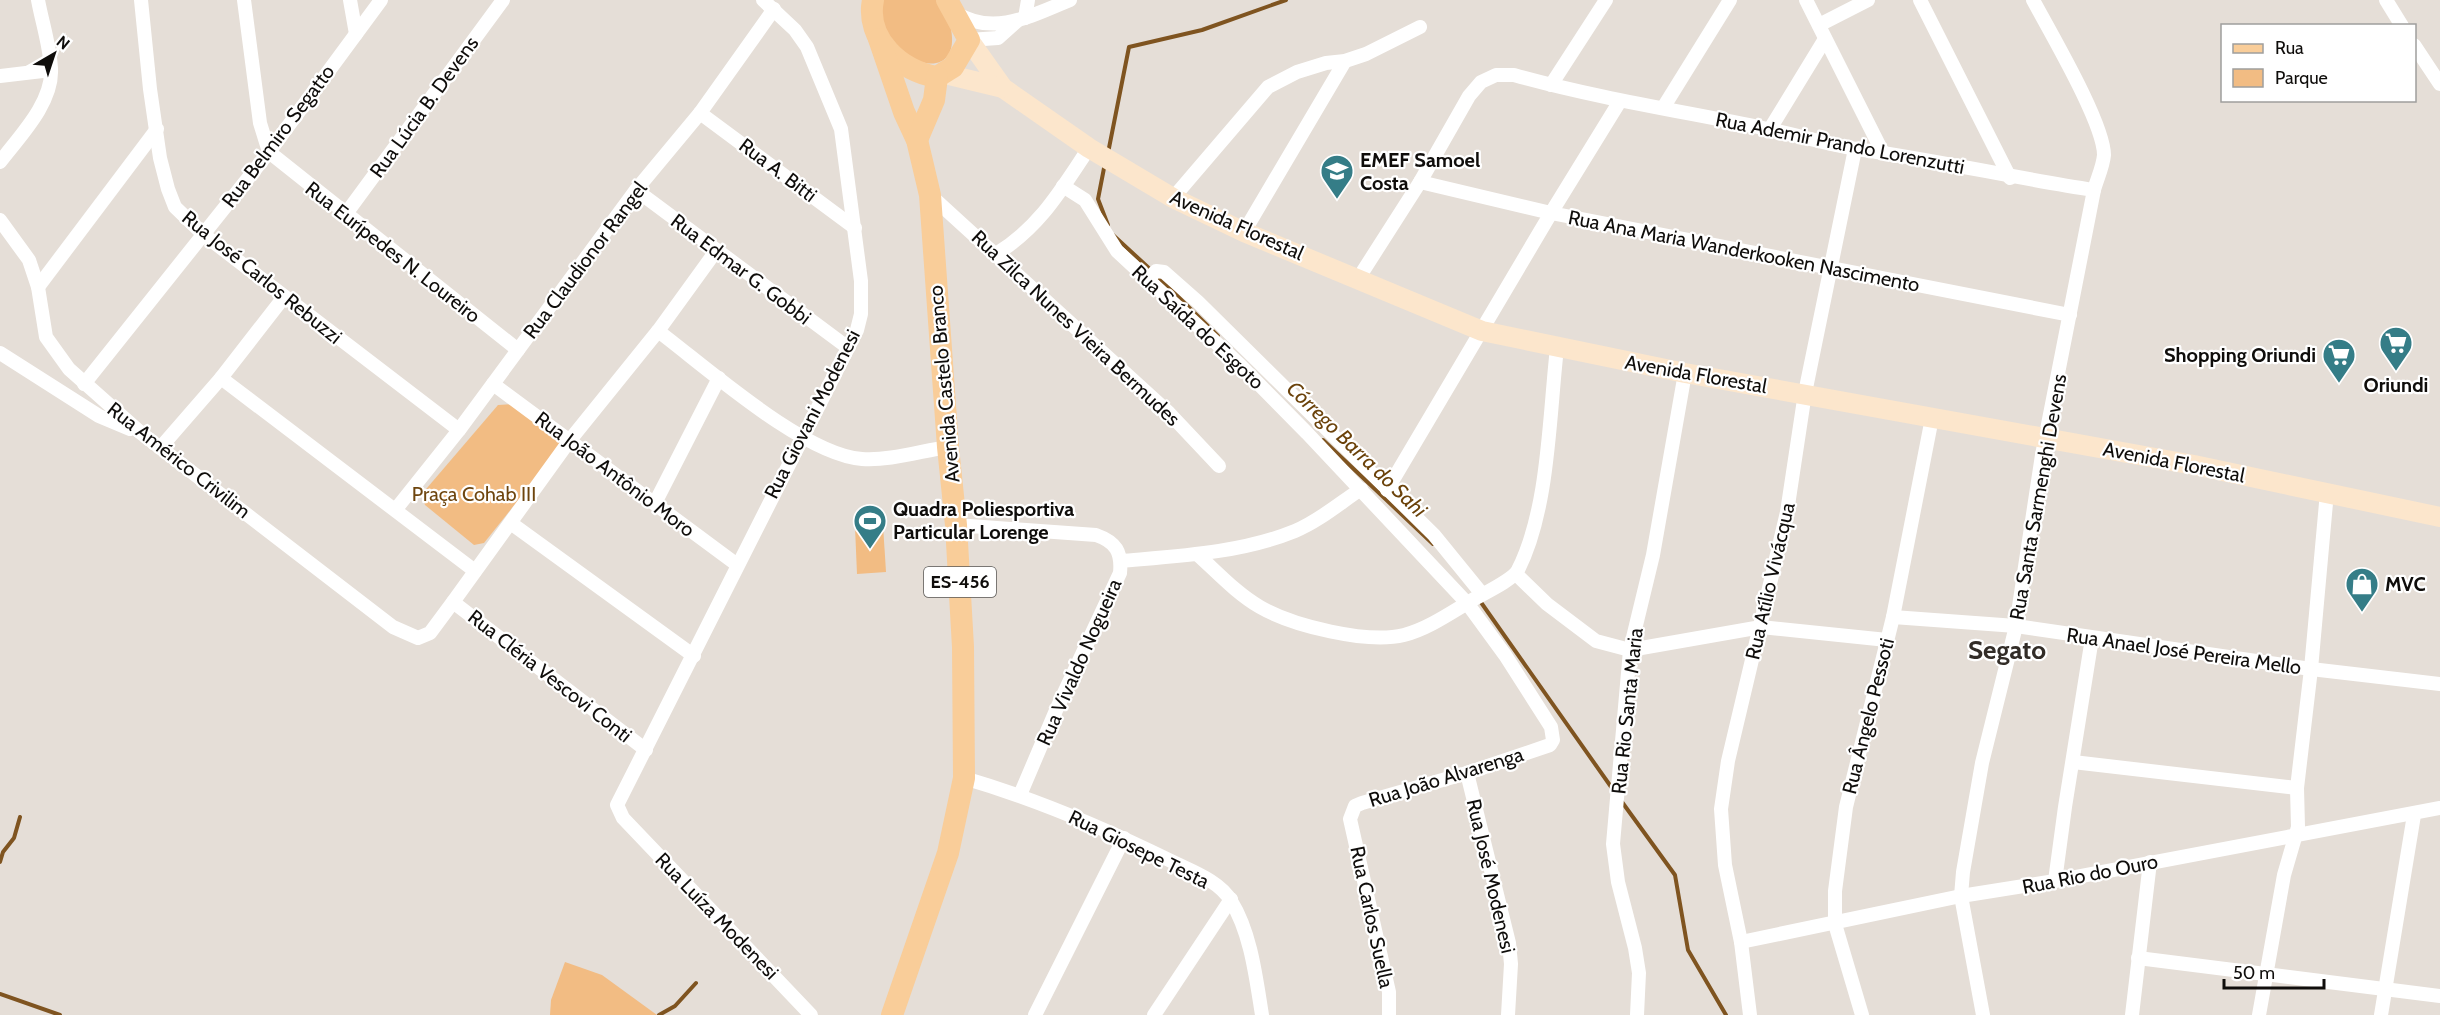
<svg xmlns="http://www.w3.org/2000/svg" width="2440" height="1015" font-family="Cabin,sans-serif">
<rect width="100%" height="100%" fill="#e5ded7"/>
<g fill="#f2bc83">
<path d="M882,0H936C940,9 949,20 951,29C963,93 872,59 882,0Z"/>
<path d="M512,404L561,439L555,454L484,543L474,545L425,505L421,495L498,405Z"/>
<path d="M883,525L886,572L857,574L855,527Z"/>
<path d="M565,962L602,975L657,1015H550L551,1000Z"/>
</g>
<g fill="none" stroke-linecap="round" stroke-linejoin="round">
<g stroke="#7f5420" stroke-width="4">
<path d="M1108,153L1129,47L1202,30L1286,0"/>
<path d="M1105,163L1098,199L1108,225"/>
<path d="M1113,235L1151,270"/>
<path d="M1157,276L1218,336"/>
<path d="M1323,440L1433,544"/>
<path d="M1480,601L1614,791"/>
<path d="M1622,802L1675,875L1688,950L1726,1015"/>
<path d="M0,862L3,852L14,838L20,817"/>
<path d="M0,994L60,1015"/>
<path d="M659,1015L675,1006L696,983"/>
</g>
<g stroke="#fff" stroke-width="14">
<path d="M141,0L150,89L160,158L168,189L175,207L203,234L459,430"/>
<path d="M244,0L260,123L269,152L518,350"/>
<path d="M350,0L356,34"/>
<path d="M763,0L795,30L807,47L841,129L861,281V314L857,330L617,805L623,818L811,1015"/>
<path d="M1806,0L1882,151"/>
<path d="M1920,0L2010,178"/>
<path d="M2386,0L2402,26"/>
<path d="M956,13C994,37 1033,15 1070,0"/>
<path d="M1025,18L1028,0"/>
<path d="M1819,25L1868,0"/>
<path d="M969,40L998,38L1017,21"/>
<path d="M2414,45L2440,84"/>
<path d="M0,76L51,70"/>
<path d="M1551,85L1606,0"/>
<path d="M1663,108L1730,0"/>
<path d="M700,113L855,228"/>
<path d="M1770,129L1825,39"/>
<path d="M0,162C19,137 53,103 51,69C50,46 42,22 38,0"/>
<path d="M1420,182L1551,213L2070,315"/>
<path d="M1063,186L1085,200L1117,251L1240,365L1307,433L1467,603L1505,655L1551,727L1553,740L1550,745L1467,773L1362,803L1355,806L1350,819L1389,992V1015"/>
<path d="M636,190L847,347"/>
<path d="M930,195L1169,413L1219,466"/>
<path d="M1173,198L1268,87L1297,72L1326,63L1345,61L1366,54L1420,27"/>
<path d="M345,215L503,0"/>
<path d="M0,220L29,260L38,287L46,337L69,369L141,433L393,627L418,638L430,633L453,602L570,440L658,331L716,251"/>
<path d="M1244,232L1345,61"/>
<path d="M996,254C1040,227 1061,190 1089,148"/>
<path d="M1148,279L1156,271L1164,272L1198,302L1434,535L1482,594"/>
<path d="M1358,279L1420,182L1469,96L1481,82L1496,75H1514C1596,98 1680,111 1763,128C1794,134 1825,144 1856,149C1936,160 2014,178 2094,190"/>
<path d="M38,287L157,129"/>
<path d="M658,331C706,367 804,455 862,459C889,461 921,451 948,447"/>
<path d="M0,353L99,416L130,429"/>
<path d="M221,378L475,571"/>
<path d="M84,384L269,152L381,0"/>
<path d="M493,384L736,564"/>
<path d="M161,447L221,378L284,297"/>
<path d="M1387,490L1551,213L1620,101"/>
<path d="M655,503L719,378"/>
<path d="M396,509L459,430L636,190L700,113L774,9"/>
<path d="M512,524L694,656"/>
<path d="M956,525L1096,535C1116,542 1122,552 1120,573L1057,708L1020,795"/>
<path d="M1197,554C1217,572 1236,593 1260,607C1293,626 1367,644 1404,635C1427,629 1449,614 1469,602C1480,595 1512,581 1518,570C1549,509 1549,417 1557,348"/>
<path d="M1121,561C1178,556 1241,553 1295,531C1319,521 1340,503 1361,489"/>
<path d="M1516,574L1547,604L1596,641L1630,650L1761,627L1887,640"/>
<path d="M453,602L646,750"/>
<path d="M1893,617L2016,626L2311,669L2440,684"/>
<path d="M2073,762L2297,788"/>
<path d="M1467,773L1509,943L1511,964L1508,1015"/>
<path d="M964,778C1036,799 1104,828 1171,861C1191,871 1220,881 1231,901C1251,933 1256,978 1262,1015"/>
<path d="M2055,881L2065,807L2092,638"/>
<path d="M1741,942L1961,896L2055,881L2440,808"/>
<path d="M2138,958L2440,996"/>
<path d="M1035,1015L1124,838"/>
<path d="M1154,1015L1231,899"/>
<path d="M1637,1015L1639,973L1635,948L1618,882L1613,844L1630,650L1653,555L1685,373"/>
<path d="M1750,1015L1741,942L1725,865L1721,809L1728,761L1787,512L1805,393L1855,149"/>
<path d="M1862,1015L1835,924V891L1846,807L1893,617L1932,418"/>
<path d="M1983,1015L1961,896L1963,872L1982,763L2016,626L2042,455L2094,190C2097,179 2103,167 2104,155C2104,123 2050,32 2033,0"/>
<path d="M2132,1015L2150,862"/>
<path d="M2259,1015L2284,875L2298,827L2297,788L2311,669L2327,492"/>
<path d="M2381,1015L2414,815"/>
</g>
<g stroke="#fce6cc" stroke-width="20">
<path d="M969,40L1003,88L1089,148L1173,198L1244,232L1482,331L1685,373L2194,465L2440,517"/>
<path d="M945,74L1003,88"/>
</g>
<g stroke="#f9cd99" stroke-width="22">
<path d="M873,0C865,39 901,72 937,77L953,67L969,40L947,0"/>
<path d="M879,39L904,112L917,140L930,195L948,447L956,525L963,647L964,778L948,853L892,1015"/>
<path d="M917,140L934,100L937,77"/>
</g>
</g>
<defs>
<g id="school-pin" transform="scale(1.725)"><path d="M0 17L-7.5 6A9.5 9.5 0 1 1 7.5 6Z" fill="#357d87" stroke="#fff"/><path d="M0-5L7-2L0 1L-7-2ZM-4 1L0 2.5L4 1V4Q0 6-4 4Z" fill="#fff"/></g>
<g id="supermarket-pin" transform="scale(1.725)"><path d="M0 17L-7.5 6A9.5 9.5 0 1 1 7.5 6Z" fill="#357d87" stroke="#fff"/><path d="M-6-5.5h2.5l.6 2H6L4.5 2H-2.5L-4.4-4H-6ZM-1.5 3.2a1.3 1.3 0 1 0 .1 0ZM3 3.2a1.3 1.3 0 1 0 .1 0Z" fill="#fff"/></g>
<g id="stadium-pin" transform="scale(1.725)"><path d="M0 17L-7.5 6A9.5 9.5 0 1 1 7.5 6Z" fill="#357d87" stroke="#fff"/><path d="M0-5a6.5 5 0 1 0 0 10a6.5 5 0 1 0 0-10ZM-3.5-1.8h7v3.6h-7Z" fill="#fff"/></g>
<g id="shop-pin" transform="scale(1.725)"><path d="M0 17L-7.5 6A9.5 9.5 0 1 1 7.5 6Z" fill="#357d87" stroke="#fff"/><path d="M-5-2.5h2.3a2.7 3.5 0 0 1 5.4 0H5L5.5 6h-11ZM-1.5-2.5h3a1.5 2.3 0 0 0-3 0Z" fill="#fff"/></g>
</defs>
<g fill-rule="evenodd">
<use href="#school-pin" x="1337" y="171"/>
<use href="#supermarket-pin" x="2396" y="343"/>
<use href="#supermarket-pin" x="2339" y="355"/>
<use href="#stadium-pin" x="870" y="521"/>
<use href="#shop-pin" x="2362" y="584"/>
</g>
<g text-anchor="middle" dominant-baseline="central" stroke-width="4.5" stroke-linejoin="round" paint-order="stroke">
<rect fill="#fff" stroke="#575654" stroke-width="1.5" x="924" y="567" width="72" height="30" rx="4.5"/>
<g font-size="18" font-weight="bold" fill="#0f0d0b">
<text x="960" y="582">ES-456</text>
</g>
<g font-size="20" fill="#0f0d0b" stroke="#fff">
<text transform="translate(424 107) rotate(-54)">Rua Lúcia B. Devens</text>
<text transform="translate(278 136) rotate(-53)">Rua Belmiro Segatto</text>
<text transform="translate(1840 143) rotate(11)">Rua Ademir Prando Lorenzutti</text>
<text transform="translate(778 170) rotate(37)">Rua A. Bitti</text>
<text transform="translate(1237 225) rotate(24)">Avenida Florestal</text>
<text transform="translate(1744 251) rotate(11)">Rua Ana Maria Wanderkooken Nascimento</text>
<text transform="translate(393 252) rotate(38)">Rua Eurípedes N. Loureiro</text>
<text transform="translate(585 260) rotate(-53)">Rua Claudionor Rangel</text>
<text transform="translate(741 269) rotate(37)">Rua Edmar G. Gobbi</text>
<text transform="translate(262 277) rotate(39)">Rua José Carlos Rebuzzi</text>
<text transform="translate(1198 327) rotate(43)">Rua Saída do Esgoto</text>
<text transform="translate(1076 328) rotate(43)">Rua Zilca Nunes Vieira Bermudes</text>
<text transform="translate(1696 374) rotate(10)">Avenida Florestal</text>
<text transform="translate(944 384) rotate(-95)">Avenida Castelo Branco</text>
<text transform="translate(812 414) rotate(-63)">Rua Giovani Modenesi</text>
<text transform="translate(179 460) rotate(38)">Rua Américo Crivilim</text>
<text transform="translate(2174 462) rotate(11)">Avenida Florestal</text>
<text transform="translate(615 474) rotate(37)">Rua João Antônio Moro</text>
<text transform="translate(2038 497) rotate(-80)">Rua Santa Sarmenghi Devens</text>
<text transform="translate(1770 581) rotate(-77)">Rua Atílio Vivácqua</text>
<text transform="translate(2184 651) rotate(8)">Rua Anael José Pereira Mello</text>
<text transform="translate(1079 662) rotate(-66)">Rua Vivaldo Nogueira</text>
<text transform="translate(550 676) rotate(38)">Rua Cléria Vescovi Conti</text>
<text transform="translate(1627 711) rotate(-84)">Rua Rio Santa Maria</text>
<text transform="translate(1868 716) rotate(-76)">Rua Ângelo Pessoti</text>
<text transform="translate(1446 777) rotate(-17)">Rua João Alvarenga</text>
<text transform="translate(1139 849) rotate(26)">Rua Giosepe Testa</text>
<text transform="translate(2090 874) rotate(-11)">Rua Rio do Ouro</text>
<text transform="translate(1491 876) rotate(77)">Rua José Modenesi</text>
<text transform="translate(717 916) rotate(46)">Rua Luíza Modenesi</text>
<text transform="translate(1372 917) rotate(78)">Rua Carlos Suella</text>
</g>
<g font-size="20" font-weight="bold" fill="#0f0d0b" stroke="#fff" text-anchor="start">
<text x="1360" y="160">EMEF Samoel<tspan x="1360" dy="23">Costa</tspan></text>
<text x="2316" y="355" text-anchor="end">Shopping Oriundi</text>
<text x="2396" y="385" text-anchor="middle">Oriundi</text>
<text x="893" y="509">Quadra Poliesportiva<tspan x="893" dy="23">Particular Lorenge</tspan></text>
<text x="2385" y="584">MVC</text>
</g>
<g font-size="20" fill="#6e450e" stroke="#fff">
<text x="474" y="494">Praça Cohab III</text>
</g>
<g font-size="21" font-style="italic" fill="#6b420a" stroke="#fff">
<text transform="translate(1357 449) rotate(44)">Córrego Barra do Sahi</text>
</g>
<g font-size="26" font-weight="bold" fill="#322c27" stroke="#fff">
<text x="2007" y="650">Segato</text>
</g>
</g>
<rect x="2221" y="24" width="195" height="78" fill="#ffffff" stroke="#9f9e9d" stroke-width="1.5"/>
<rect x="2233" y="44" width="30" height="9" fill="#f9cd99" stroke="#9f9e9d" stroke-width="1.5"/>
<text x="2275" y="54" font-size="18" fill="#0f0d0b">Rua</text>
<rect x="2233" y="69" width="30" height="18" fill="#f2bc83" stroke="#9f9e9d" stroke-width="1.5"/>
<text x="2275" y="84" font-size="18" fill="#0f0d0b">Parque</text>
<g transform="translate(54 54) rotate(39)" stroke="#ffffff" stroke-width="4.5" paint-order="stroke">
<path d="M0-4.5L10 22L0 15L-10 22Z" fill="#0f0d0b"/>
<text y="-9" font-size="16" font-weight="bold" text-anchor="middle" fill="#0f0d0b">N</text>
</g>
<path d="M2224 979v9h100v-9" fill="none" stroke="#0f0d0b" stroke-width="3"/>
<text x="2233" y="979" font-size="18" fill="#0f0d0b" stroke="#ffffff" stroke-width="4.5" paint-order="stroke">50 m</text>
</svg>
